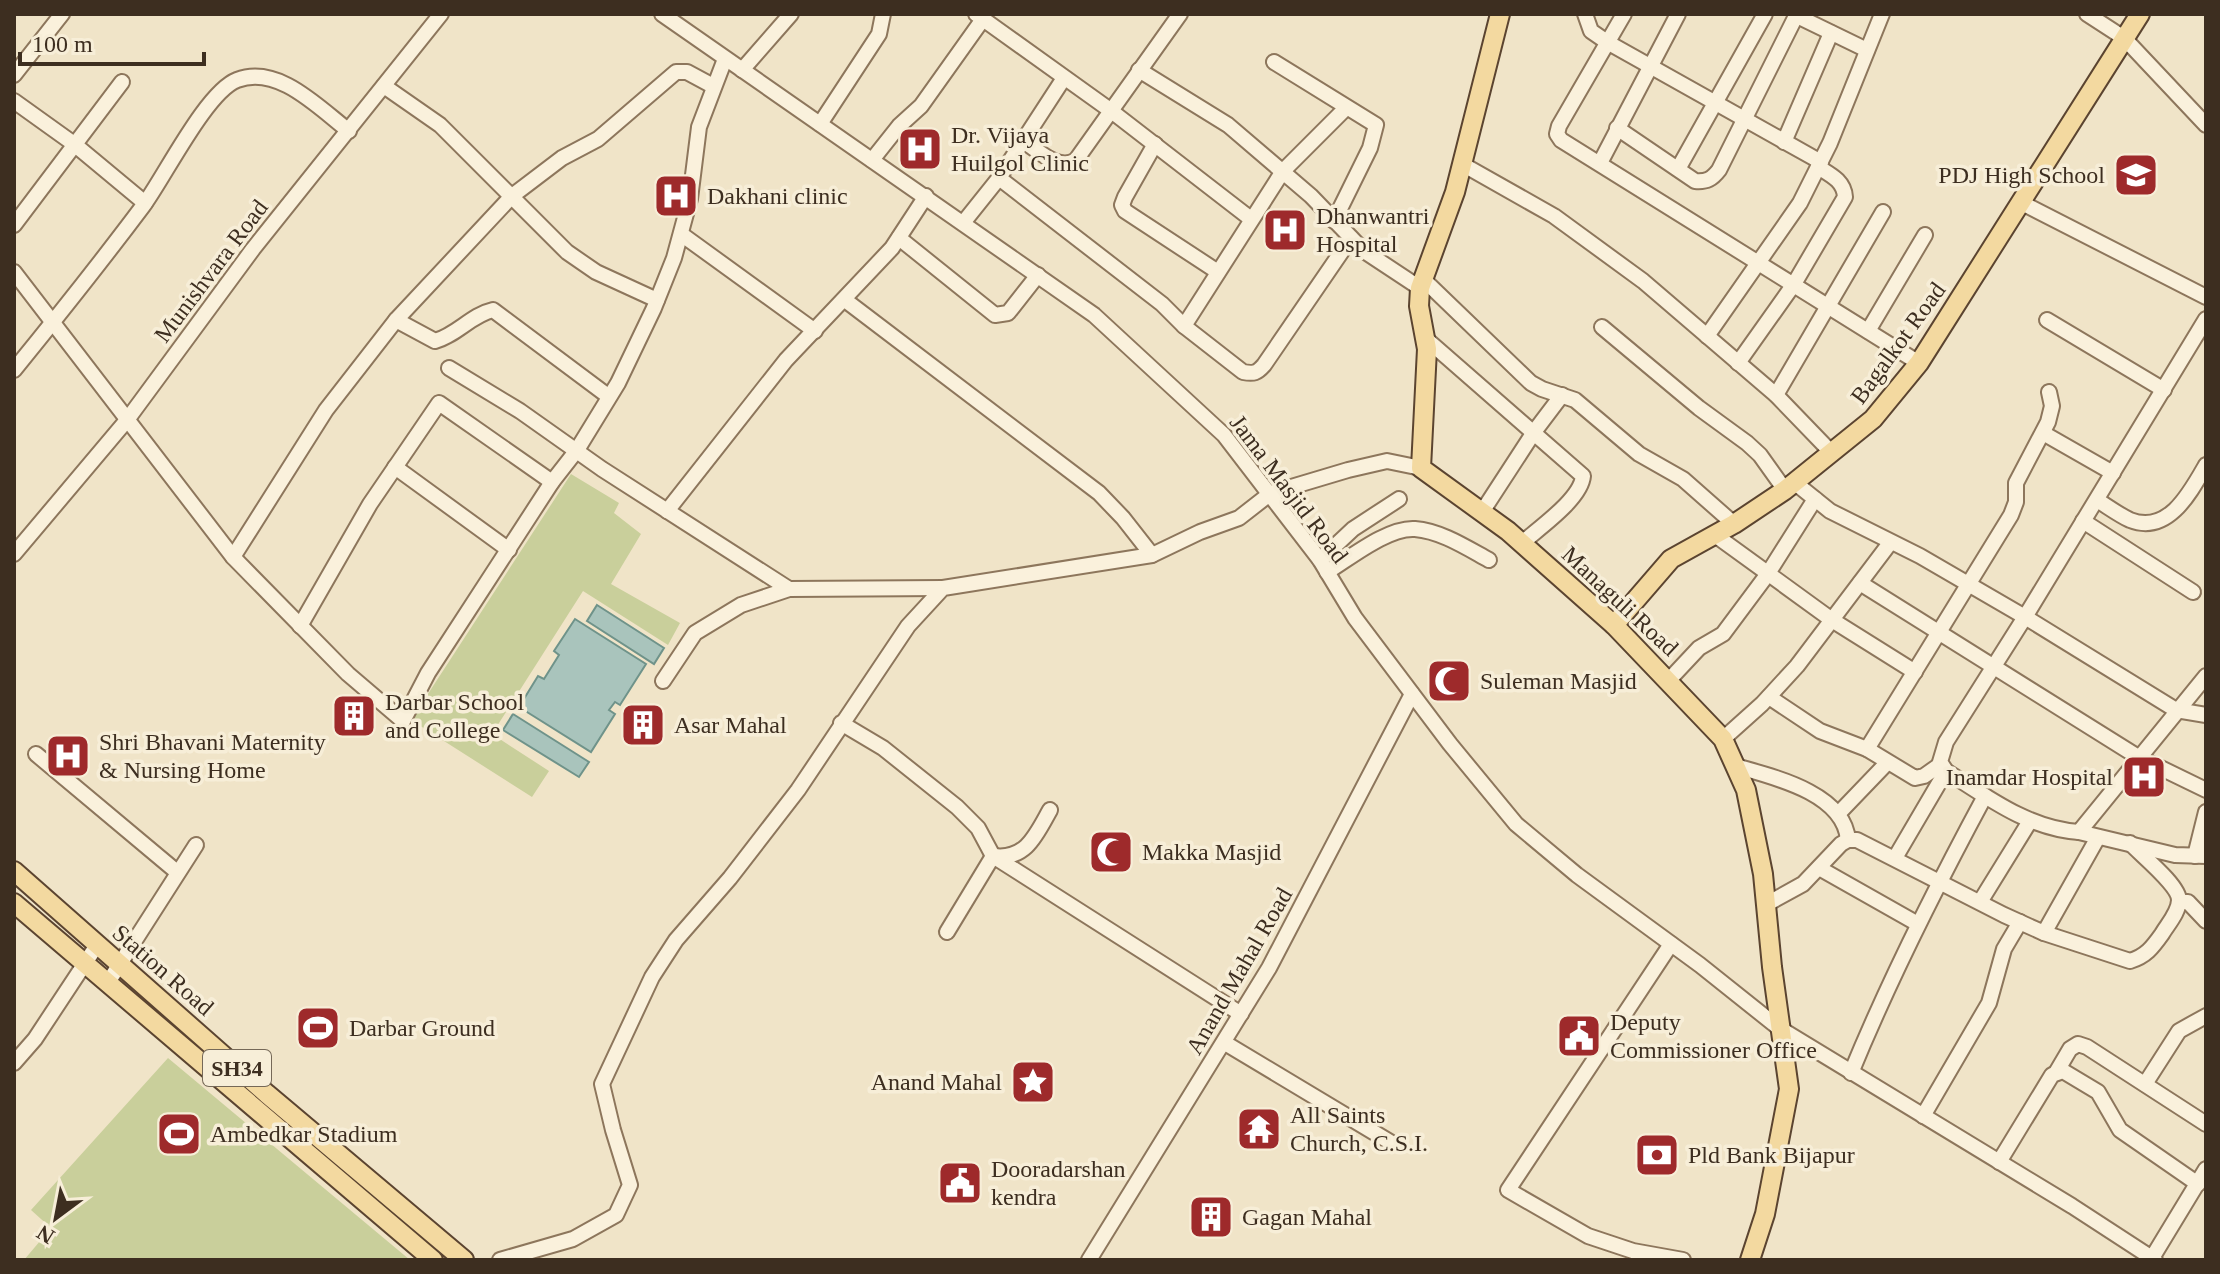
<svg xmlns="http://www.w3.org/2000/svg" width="2220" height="1274" font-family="'Times New Roman',serif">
<rect width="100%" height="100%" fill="#f0e4c8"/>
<g fill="#c9cf9b">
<path d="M571,474L619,503L614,513L641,534L611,584L680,623L668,645L583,591L492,734L549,771L532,797L411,720Z"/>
<path d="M168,1058L410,1260H24L51,1228L31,1210Z"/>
</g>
<g fill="#a9c4bc" stroke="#6f938a" stroke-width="2">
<path d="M597,605L664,648L654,664L587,621Z"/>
<path d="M575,619L646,664L620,705L615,702L609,710L615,714L591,752L519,707L538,676L544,679L559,655L554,651Z"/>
<path d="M513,714L589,762L579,777L503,730Z"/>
</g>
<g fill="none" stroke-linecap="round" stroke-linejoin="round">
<g stroke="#8d765c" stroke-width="18">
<g id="minor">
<path d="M662,14L1094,315L1224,435L1320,560L1355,618L1450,744L1516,824L1577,875L1700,965L1779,1028L2072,1206L2155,1260"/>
<path d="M976,14L1110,110L1251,219"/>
<path d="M1585,14L1591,31L1607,42L1821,162"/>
<path d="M1624,14L1559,126L1557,134L1561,140L1919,363"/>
<path d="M2087,14L2124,38L2206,125"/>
<path d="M1797,16L1867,50"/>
<path d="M1274,62L1376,125L1370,148L1334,221"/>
<path d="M742,70L791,14"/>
<path d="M1139,70L1228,125L1311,196L1364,251L1420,288"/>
<path d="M14,75L62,14"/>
<path d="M384,86L440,125L567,252L596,272L657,300"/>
<path d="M14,101L74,144L145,203"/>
<path d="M820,124L879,34L883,14"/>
<path d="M1617,128L1695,181C1707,182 1712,179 1719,170L1797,14"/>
<path d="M1023,141C1038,150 1059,172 1076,160L1180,14"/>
<path d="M1784,142L1831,33"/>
<path d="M1155,144L1125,197L1122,205L1125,211L1218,272"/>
<path d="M872,160L899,126L921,106L983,19"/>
<path d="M1600,163L1678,14"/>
<path d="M1462,164L1554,216L1643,281L1776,395L1831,452"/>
<path d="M1678,169L1765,14"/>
<path d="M999,178L1162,304L1184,326L1243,372C1254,374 1257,373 1264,365L1351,238"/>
<path d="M2022,203L2206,297"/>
<path d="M963,223L999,178L1064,78"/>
<path d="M14,225L122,82"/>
<path d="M681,234L815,331"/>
<path d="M899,238L995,315L1008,313L1038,275"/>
<path d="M14,272L233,557L348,674L403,721L428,673L552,482L577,450L618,383L654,308L674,258L690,199L699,127L725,59"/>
<path d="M1423,279L1531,383L1542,389L1575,400L1639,454L1683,479L1734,524"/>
<path d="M845,300L1099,493L1123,518L1152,555"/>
<path d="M2206,319L2025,617L1946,742L1940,762L1946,771C1987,797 2029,829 2079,832L2206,676"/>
<path d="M396,320L435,341C457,335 471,315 493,310L608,396"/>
<path d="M2047,320L2164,390"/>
<path d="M1184,326L1283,171L1346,108"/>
<path d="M1602,327L1699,408L1747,443L1760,455L1785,490"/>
<path d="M1868,331L1925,235"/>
<path d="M1707,336L1800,203L1830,143L1882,14"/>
<path d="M1425,338L1583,476C1581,499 1539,528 1522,543"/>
<path d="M1738,363L1794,284L1845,197C1844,181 1831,175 1818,167"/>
<path d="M449,368L520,411L602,469L789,589L943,588"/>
<path d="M14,370C58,316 101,262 143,206C164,178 206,92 237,80C278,64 319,108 349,131"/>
<path d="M1776,395L1883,212"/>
<path d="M2043,433L2113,473"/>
<path d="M395,467L509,550"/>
<path d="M1794,482L1830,511L1920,556L2025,617L2176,710L2206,715"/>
<path d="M2097,500C2107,506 2119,515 2130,520C2168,535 2190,493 2206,465"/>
<path d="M667,511L786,360L892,248L926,196"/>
<path d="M1482,512L1534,432L1562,395"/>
<path d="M2083,521L2193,592"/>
<path d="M1715,535L1832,620L1915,672"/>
<path d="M14,554L127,420L253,249L441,14"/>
<path d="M233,557L326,410L396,320L512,196L562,158L598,139L676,72H687L713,86"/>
<path d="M1320,560L1353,529L1399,499"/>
<path d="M1327,572C1350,558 1388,527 1415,529C1441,531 1467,548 1489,560"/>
<path d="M1860,583L2138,757L2206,790"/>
<path d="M300,626L370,504L439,403L552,482"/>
<path d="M1669,680L1699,648L1723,634L1767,575L1815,499"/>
<path d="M663,681L695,633L741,605L789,589"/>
<path d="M1769,697L1820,731L1867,749"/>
<path d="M841,723L883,748L957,807L978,828L993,856L1241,1014"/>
<path d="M1723,739L1762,704L1797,666L1890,543"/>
<path d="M36,754L177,872"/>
<path d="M1941,764L1924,776L1915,778L1867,749L2011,515L2016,502V483L2048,422L2052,406L2049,392"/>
<path d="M1735,766C1774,777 1844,793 1848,840"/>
<path d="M1839,813L1887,763"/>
<path d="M2079,832L2175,855L2206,856"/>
<path d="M994,856C1026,860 1036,835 1050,810"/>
<path d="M2195,856L2206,812"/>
<path d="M1895,858L1946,771"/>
<path d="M1819,868L1918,924"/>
<path d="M1980,902L2030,821"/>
<path d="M2179,902H2188L2206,921"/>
<path d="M1765,905L1803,884L1841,844L1848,840H1857L2004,915L2044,933L2130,961C2146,956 2152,948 2162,934C2168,924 2179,912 2179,900C2179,885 2141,855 2130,843"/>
<path d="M947,932L993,856"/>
<path d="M2044,933L2097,839"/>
<path d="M1671,944L1508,1190L1588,1236L1633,1251L1683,1260"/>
<path d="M107,984L196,845"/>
<path d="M1225,1043L1390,1142"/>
<path d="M14,1063L35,1039L97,945"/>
<path d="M2057,1071L2070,1049L2078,1044L2087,1047L2206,1124"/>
<path d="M1851,1073C1890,978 1936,887 1985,796"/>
<path d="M2145,1084L2179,1031L2206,1016"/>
<path d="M1923,1116L1989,1003L2004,949L2020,922"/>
<path d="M1999,1162L2052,1075L2063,1071L2098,1092L2120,1130L2198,1184"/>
<path d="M2152,1258L2206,1169"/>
<path d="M500,1260L573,1239L616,1215L630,1185L613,1130L602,1084L652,977L676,940L730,878L798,790L908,626L943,588L1152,555L1200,532L1239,518L1271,493L1348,470L1387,461L1421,468"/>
<path d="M1089,1260L1269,968L1412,694"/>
</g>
</g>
<g stroke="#5b4430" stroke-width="22">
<g id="major">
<path d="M1500,14L1455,192L1420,288L1419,306L1427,349L1421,468L1508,531L1614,625L1723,739L1746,790L1763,874L1772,967L1789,1089L1765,1214L1750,1260"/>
<path d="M1614,625L1671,559L1734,524L1785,490L1873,419L1919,363L2140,14"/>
<path d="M14,871L267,1094L464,1260"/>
<path d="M14,903L433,1260"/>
</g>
</g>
<use href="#minor" stroke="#faf1dc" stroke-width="14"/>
<use href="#major" stroke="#f3d9a0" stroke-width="18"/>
</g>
<defs>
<g id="hospital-square" transform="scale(2.3)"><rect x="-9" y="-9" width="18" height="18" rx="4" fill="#9e2a2b" stroke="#f7eed8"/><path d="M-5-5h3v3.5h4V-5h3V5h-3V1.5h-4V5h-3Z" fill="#fff"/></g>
<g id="school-square" transform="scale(2.3)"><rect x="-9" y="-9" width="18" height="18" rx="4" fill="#9e2a2b" stroke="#f7eed8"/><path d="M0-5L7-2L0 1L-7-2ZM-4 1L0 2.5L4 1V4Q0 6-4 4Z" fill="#fff"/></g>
<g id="mosque-square" transform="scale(2.3)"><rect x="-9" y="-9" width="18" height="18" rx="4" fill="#9e2a2b" stroke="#f7eed8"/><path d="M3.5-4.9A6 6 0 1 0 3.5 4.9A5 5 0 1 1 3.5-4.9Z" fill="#fff"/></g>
<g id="building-square" transform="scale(2.3)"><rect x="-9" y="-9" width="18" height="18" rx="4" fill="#9e2a2b" stroke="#f7eed8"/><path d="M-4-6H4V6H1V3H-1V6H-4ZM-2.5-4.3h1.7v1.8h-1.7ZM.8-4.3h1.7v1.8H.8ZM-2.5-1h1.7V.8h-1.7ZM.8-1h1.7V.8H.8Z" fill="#fff"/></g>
<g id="stadium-square" transform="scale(2.3)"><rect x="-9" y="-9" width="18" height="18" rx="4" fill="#9e2a2b" stroke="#f7eed8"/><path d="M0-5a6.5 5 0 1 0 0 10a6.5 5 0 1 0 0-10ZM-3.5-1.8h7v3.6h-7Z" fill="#fff"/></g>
<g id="civic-square" transform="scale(2.3)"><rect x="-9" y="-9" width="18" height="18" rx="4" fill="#9e2a2b" stroke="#f7eed8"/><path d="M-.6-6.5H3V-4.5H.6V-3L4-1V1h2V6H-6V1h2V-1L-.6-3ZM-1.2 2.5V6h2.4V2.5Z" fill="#fff"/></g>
<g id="sight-square" transform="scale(2.3)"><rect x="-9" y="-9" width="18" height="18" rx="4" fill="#9e2a2b" stroke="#f7eed8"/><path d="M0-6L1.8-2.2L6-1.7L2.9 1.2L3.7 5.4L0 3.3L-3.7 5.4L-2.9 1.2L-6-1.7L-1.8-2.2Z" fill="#fff"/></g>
<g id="temple-square" transform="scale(2.3)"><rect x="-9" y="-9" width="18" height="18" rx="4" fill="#9e2a2b" stroke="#f7eed8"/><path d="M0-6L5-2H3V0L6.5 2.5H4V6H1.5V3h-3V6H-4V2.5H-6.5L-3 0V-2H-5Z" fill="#fff"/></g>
<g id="bank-square" transform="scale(2.3)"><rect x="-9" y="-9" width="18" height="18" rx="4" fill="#9e2a2b" stroke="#f7eed8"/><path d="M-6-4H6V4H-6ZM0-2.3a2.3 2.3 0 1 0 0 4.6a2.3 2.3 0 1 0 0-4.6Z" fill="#fff"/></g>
</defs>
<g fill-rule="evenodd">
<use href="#hospital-square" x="920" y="149"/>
<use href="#school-square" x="2136" y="175"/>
<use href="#hospital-square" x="676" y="196"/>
<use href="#hospital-square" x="1285" y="230"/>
<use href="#mosque-square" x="1449" y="681"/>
<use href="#building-square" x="354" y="716"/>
<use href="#building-square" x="643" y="725"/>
<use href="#hospital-square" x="68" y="756"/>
<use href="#hospital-square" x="2144" y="777"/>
<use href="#mosque-square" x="1111" y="852"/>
<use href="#stadium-square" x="318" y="1028"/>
<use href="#civic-square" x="1579" y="1036"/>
<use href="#sight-square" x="1033" y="1082"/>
<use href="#temple-square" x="1259" y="1129"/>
<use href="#stadium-square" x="179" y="1134"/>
<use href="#bank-square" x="1657" y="1155"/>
<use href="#civic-square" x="960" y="1183"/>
<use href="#building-square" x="1211" y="1217"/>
</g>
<g text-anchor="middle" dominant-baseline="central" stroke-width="7" stroke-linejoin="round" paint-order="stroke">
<rect fill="#f7eed8" stroke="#756857" stroke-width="2" x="203" y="1050" width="68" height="36" rx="6"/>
<g font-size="22" font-weight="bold" fill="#3d2e20">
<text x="237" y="1068">SH34</text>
</g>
<g font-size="24" fill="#3d2e20" stroke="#f7eed8" text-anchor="start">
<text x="951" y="135">Dr. Vijaya<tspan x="951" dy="28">Huilgol Clinic</tspan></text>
<text x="2105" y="175" text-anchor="end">PDJ High School</text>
<text x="707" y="196">Dakhani clinic</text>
<text x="1316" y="216">Dhanwantri<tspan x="1316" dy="28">Hospital</tspan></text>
<text x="1480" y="681">Suleman Masjid</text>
<text x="385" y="702">Darbar School<tspan x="385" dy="28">and College</tspan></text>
<text x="674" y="725">Asar Mahal</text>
<text x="99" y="742">Shri Bhavani Maternity<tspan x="99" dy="28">&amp; Nursing Home</tspan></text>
<text x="2113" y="777" text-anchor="end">Inamdar Hospital</text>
<text x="1142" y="852">Makka Masjid</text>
<text x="1610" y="1022">Deputy<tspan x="1610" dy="28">Commissioner Office</tspan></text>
<text x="349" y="1028">Darbar Ground</text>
<text x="1002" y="1082" text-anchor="end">Anand Mahal</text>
<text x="1290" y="1115">All Saints<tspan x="1290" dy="28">Church, C.S.I.</tspan></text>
<text x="210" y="1134">Ambedkar Stadium</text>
<text x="1688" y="1155">Pld Bank Bijapur</text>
<text x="991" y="1169">Dooradarshan<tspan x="991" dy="28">kendra</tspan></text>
<text x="1242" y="1217">Gagan Mahal</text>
</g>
<g font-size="24" fill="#3d2e20" stroke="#f7eed8">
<text transform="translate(211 271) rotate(-53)">Munishvara Road</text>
<text transform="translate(1898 343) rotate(-54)">Bagalkot Road</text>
<text transform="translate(1289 489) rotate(53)">Jama Masjid Road</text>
<text transform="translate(1620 601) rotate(43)">Managuli Road</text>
<text transform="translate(163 970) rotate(41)">Station Road</text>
<text transform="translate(1239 971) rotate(-60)">Anand Mahal Road</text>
</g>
</g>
<rect width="2220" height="1274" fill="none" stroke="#3d2e20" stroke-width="32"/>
<g transform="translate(56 1218) rotate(212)" stroke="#f7eed8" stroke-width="6" paint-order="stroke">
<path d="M0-6L14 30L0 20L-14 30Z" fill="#3d2e20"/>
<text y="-12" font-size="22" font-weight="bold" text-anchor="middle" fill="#3d2e20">N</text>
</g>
<path d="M20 52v12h184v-12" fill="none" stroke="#3d2e20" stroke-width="4"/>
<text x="32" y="52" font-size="24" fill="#3d2e20" stroke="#f7eed8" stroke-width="6" paint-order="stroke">100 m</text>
</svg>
